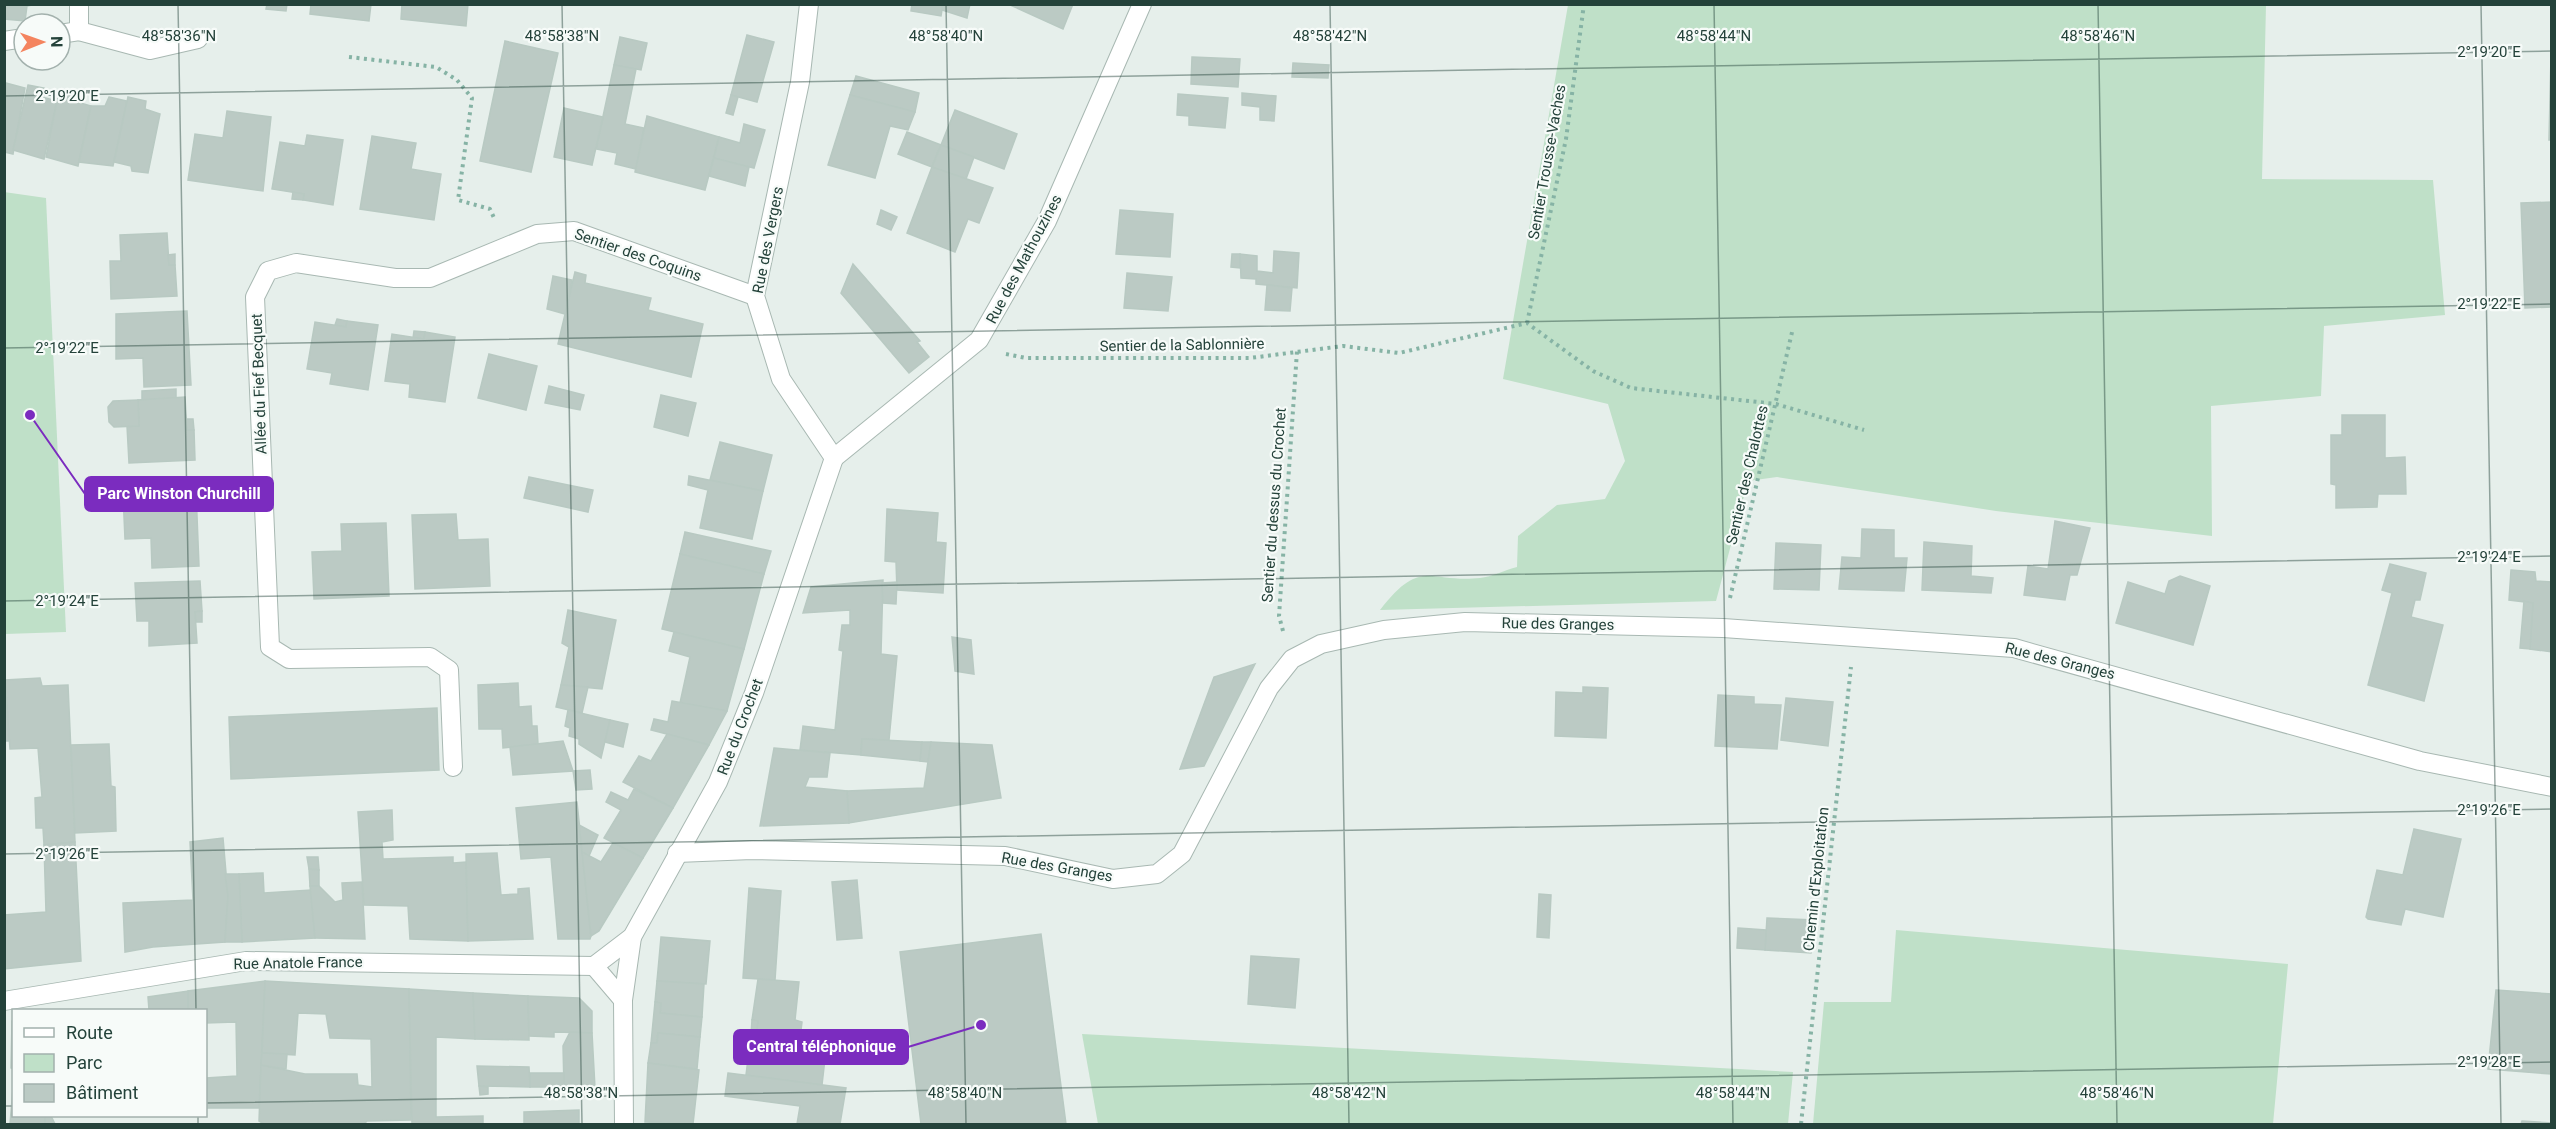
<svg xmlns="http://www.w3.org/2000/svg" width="2556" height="1129" font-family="Roboto,sans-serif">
<rect width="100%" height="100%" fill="#e6efeb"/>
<g fill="#bfe0c8">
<path d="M1568,5H2266L2262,179L2433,180L2445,315L2324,326L2321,396L2211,406L2212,536L1996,511L1777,477L1748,481L1716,601L1380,610C1421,557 1428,583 1480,578C1492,577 1505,570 1517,567L1518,536L1557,505L1605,499L1625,461L1608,404L1503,379Z"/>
<path d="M4,192L46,198L66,632L5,634Z"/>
<path d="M1896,930L2288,964L2273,1124H1813L1824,1002H1891Z"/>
<path d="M1082,1034L1793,1072L1788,1124H1098Z"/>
</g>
<g fill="#bbcac4" stroke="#b8c9c2" stroke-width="1.5">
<path d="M4,4H37L27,6L25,21L4,19Z"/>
<path d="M267,4H287L286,11L266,9Z"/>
<path d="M311,4H371L369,21L310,14Z"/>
<path d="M402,4H468L466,26L401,19Z"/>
<path d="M912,4H943L941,16L911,11Z"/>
<path d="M943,4H970L967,18L942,10Z"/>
<path d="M1008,4H1073L1063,29Z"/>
<path d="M747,35L774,42L757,102L731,95Z"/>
<path d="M620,37L647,43L641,70L614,65Z"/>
<path d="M505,41L558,53L531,172L480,161Z"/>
<path d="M2551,56H2552V140H2549Z"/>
<path d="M1192,57L1240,59L1238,87L1191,84Z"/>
<path d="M1293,63L1329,65L1328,78L1292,77Z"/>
<path d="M614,65L636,69L625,124L644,128L636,169L615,164L617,153L596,149Z"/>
<path d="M856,76L919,93L915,112L850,95Z"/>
<path d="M6,83L25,88L13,154L4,152Z"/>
<path d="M28,85L44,88L42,97L57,101L44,159L13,150Z"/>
<path d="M59,90L78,94L77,102L91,106L78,166L46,157Z"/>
<path d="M1242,93L1276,96L1274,121L1260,120V107L1242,105Z"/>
<path d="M1178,94L1228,98L1225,128L1189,125V116L1177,115Z"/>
<path d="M731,95L738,97L733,115L726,113Z"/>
<path d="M850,95L915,112L908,130L890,126L875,178L828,165Z"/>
<path d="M109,97L127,101L113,166L79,162L91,106H105Z"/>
<path d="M128,97L146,101L145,109L160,114L148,173L132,171L131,166L114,162Z"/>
<path d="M564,108L603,117L592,165L554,157Z"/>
<path d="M955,110L1017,134L1004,169L941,145Z"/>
<path d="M227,111L271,117L263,191L188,180L195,134L223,138Z"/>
<path d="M647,116L719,137L705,190L635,172Z"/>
<path d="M744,124L765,130L754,168L714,158L719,137L740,143Z"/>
<path d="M907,132L941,145L932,167L898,154Z"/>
<path d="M307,135L343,140L333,205L303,200L304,194L272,189L280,142L305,146Z"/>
<path d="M372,136L416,143L411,169L441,174L434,220L360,209Z"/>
<path d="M941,145L974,157L966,179L932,167Z"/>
<path d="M714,158L749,167L745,186L709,176Z"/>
<path d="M932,167L993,188L979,223L968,219L955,252L907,233Z"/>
<path d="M293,192L304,194L303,200L292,199Z"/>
<path d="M2552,202V307L2525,308L2521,203Z"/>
<path d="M881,210L897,217L891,230L877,224Z"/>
<path d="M1120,210L1173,214L1170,257L1116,254Z"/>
<path d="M167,233L169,265H175L177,296L111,299L110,261H121L120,235Z"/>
<path d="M1274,251L1299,253L1297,288L1256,284V279L1241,278L1240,254L1257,256V271L1273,273Z"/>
<path d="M175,254V265H169L168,255Z"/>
<path d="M1232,254H1240V268L1231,267Z"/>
<path d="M853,264L920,341L917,342L929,357L909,373L841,293Z"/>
<path d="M575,272L586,275L585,283L651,298L648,310L703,324L691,377L558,344Z"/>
<path d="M1127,273L1172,277L1168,311L1124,308Z"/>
<path d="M553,276L572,280L565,314L547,309Z"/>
<path d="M1267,285L1292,288L1290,311L1265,310Z"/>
<path d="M187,311L191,385L144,387L143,358L116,359V314Z"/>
<path d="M337,319L347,321L346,327L335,325Z"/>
<path d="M347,321L378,325L368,390L330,384L332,373L307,369L315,322L346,327Z"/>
<path d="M414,331L425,332L424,339L413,338Z"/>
<path d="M425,332L455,337L445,402L409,397L410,384L385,381L392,334L424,339Z"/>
<path d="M489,354L537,366L526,410L478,398Z"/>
<path d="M549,386L584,395L580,410L545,403Z"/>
<path d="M176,389V398L142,400V391Z"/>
<path d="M661,395L696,403L688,436L654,427Z"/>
<path d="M185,397L187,430H194L195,460L129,463L127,426H139L138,400Z"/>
<path d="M138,400L139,426L114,427L109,422L108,407L113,401Z"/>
<path d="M2342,415H2385V458L2405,457L2406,494H2378L2377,507L2336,508V485L2331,484V435H2342Z"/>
<path d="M186,419H193L194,430H187Z"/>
<path d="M720,442L772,455L763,491L710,480Z"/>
<path d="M689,476L763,491L752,539L700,528L708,490L688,485Z"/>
<path d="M529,477L593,490L588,512L524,498Z"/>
<path d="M196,491L199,566L152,568L151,538L125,539L123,494Z"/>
<path d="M887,509L938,513L936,542L946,543L943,593L897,590L896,562L885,561Z"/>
<path d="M456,514L458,540L488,539L490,586L415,589L412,515Z"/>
<path d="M2055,521L2090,528L2077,575H2070L2065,600L2024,595L2028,566L2048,569Z"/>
<path d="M386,523L389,596L314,599L312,552L342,551L341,524Z"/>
<path d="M1862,529L1894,530V558H1907L1904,591L1839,589L1842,557L1861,558Z"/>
<path d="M685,532L771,551L764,574L680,554Z"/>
<path d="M1924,542L1972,546L1971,576L1993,578L1991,593L1922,590Z"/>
<path d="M1776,543L1821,545L1819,590L1774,589Z"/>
<path d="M680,554L764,574L744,649L662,629Z"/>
<path d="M2390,564L2426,573L2420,600H2415L2411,617L2443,625L2424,701L2368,685L2392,593L2382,590Z"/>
<path d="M2511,570L2535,572L2536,581L2552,582V652L2530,649L2533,603L2509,600Z"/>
<path d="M2180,576L2210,586L2193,645L2116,623L2128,582L2165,594L2169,581Z"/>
<path d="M883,580L881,654L897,656L889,740L862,739L861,755L800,750L803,726L835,730L843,651L839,650L842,625H850V610L803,613L811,587Z"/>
<path d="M200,581L202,611L195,612L197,643L149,646V621H137L135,583Z"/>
<path d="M897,582L896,604L883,603L882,583Z"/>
<path d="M2524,601L2533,603L2530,649L2520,648Z"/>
<path d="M568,610L616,620L602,689L561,685L569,647L562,643Z"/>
<path d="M202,611V622H196L195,612Z"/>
<path d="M674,632L744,649L727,711L680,703L690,657L669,651Z"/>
<path d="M952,637L971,640L974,674L955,671Z"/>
<path d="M1255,664L1204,766L1180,769L1214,677Z"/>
<path d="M40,678L42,686L68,685L75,842L44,845L43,828H36L35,798L42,797L38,748L10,749L5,680Z"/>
<path d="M518,683L519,707L531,706L532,726H537L538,744L503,748L502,729H479L478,685Z"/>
<path d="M561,685L588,687L582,713L556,707Z"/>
<path d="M1583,687L1608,688L1606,738L1555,736L1556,692L1583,693Z"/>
<path d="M1718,695L1754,697V704L1781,705L1777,749L1715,746Z"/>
<path d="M1786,698L1833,702L1828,746L1781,740Z"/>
<path d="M672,701L727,711L709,745L651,730L654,719L668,722Z"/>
<path d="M4,705H7L9,741H4Z"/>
<path d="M437,708L439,770L231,779L229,717Z"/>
<path d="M568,710L610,720L601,758L579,744V739L569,736L570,728L565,726Z"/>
<path d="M610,720L628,724L623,747L605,742Z"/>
<path d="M667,734L709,745L673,808L623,782L639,756L651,761Z"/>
<path d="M862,739L922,742L920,761L861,755Z"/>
<path d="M563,741L573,771L513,775L510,747Z"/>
<path d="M922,742H931L928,762L920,761Z"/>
<path d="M931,742L992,745L1001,798L849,823L847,791L924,788Z"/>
<path d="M109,744L111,786L115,787L116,831L75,833L71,745Z"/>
<path d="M774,748L830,753L827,777H809L805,787L847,791L849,823L760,826Z"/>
<path d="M590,770L592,789L576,790L573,771Z"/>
<path d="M634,789L673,808L643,858L604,838L621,810L606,802L611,792L628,800Z"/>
<path d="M577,802L591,936L590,939H558L551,857L521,859L516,808Z"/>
<path d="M392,810L393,840L382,842L383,859L453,857V863L466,862L468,941L410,939L408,906L364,905L358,812Z"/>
<path d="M579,825L598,835L589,856L582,852Z"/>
<path d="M2414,829L2461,839L2443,917L2405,909L2401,925L2368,919L2366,917L2377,870L2403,875Z"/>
<path d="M223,838L228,896L225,942L153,947L125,952L123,903L193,900L190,842Z"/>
<path d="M75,842L81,961L4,969V915L46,912L44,845Z"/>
<path d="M613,843L643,858L599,931L591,936L582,852L601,862Z"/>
<path d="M497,853L501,895L518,894V889L529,888L533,939L468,941L466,854Z"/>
<path d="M307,857H318L319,870L309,869Z"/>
<path d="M309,869L319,870V886H310Z"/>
<path d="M263,873L264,893L311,890L315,938L242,942L239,874Z"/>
<path d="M225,874H239L242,942H225L228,896Z"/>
<path d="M857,880L862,938L837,940L832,882Z"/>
<path d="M362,882L365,939L315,938L310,886H319L335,902L343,900L342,883Z"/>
<path d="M749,888L781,891L775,980L743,978Z"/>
<path d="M1539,894L1551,895L1549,938L1537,937Z"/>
<path d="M1767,918L1815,920L1811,953L1765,950Z"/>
<path d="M1738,928L1766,930L1765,950L1737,948Z"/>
<path d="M1041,934L1066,1124H921L900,952Z"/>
<path d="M661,937L710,941L706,984L657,981Z"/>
<path d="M1251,956L1299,959L1295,1008L1248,1004Z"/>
<path d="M758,979L799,982L795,1020L802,1022L800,1038L827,1041L822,1085L746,1075L751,1035L756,1036L758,1021L752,1020Z"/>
<path d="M265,981L259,1108H206V1078L237,1076L236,1022L206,1023V1010H188V991Z"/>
<path d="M265,981L409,989L411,1120L367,1121L364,1124H264L259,1121L261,1065L305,1074H357L358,1085L372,1087L371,1039L330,1038L326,1014L298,1013L295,1055L262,1053Z"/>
<path d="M657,981L704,984L702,1017L660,1013L661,1003L655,1002Z"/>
<path d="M409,989L473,993L475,1039L436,1037V1117L483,1116V1124H412Z"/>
<path d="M2496,990L2552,994L2551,1074L2488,1069Z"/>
<path d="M188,991V1010H149L148,997Z"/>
<path d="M473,993L528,996L529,1040L475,1039Z"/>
<path d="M528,996L579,998L592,1011V1033L554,1032V1037L529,1036Z"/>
<path d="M655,1002L661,1003L660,1013L702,1017L700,1037L658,1033L657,1043H651Z"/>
<path d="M752,1020L758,1021L756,1036L751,1035Z"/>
<path d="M12,1021H14V1069L11,1068Z"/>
<path d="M570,1032L592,1033L595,1088L564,1087L563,1046Z"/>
<path d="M658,1033L700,1037L697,1069L648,1063L651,1043H657Z"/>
<path d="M262,1053L287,1054L286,1069L261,1065Z"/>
<path d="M648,1063L699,1070L693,1124L645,1122Z"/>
<path d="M477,1066L529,1067L530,1087L479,1086Z"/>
<rect x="530" y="1073" width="34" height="14"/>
<path d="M728,1073L846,1088L840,1124H797L800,1106L725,1096Z"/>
<path d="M14,1076V1116H45V1124H10Z"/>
<path d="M479,1086L488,1087V1094L480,1095Z"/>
<path d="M579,1110V1124H524V1112Z"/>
<path d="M45,1116H51L55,1124H45Z"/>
<path d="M2522,1121L2552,1123V1124H2521Z"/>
</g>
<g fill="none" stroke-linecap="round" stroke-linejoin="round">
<g stroke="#a8b8b2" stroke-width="20">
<g id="minor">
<path d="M809,4L800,82L755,296L781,379L834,458"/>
<path d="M79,31L150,50L198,39"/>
<path d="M60,34L79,31V4"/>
<path d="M4,41L24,38"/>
<path d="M834,458L979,340L1047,221L1142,4"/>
<path d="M453,767L449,670L430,657L289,659L270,647L255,297L268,271L296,263L395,278H430L537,234L574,231L755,296"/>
<path d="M677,853L752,850L1005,856L1113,879L1157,874L1182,854L1269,688L1292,659L1321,644L1384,630L1465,622L1723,628L2014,648L2420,761L2552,787"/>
<path d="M594,966L632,937L718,782L754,693L834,458"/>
<path d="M594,966L623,1000"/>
<path d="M4,1001L246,961L594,966"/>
<path d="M624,1124L623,1000L632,937"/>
</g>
</g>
<g stroke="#86b3a5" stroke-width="4" stroke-dasharray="3 4.5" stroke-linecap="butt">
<path d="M349,57L436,67L457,80L472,98L458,200L490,209L495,220"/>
<path d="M1527,323L1566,139L1584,4"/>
<path d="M1006,354L1026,358H1250L1343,346L1399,353L1527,323L1593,371L1631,388L1776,404L1864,430"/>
<path d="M1730,598L1793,328"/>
<path d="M1283,631L1279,616L1297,351"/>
<path d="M1801,1124L1851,667"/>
</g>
<use href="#minor" stroke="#fff" stroke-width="18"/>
</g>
<path fill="none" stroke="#24423a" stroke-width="1.5" stroke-opacity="0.45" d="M178,4L196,1010M562,4L582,1124M946,4L966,1124M1330,4L1349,1124M1714,4L1733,1124M2098,4L2117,1124M2481,4L2501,1124M4,96L2552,51M4,348L2552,304M4,601L2552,556M4,854L2552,809M206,1103L2552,1062M4,1106H14M198,1116V1124"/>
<g text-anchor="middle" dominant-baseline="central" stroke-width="4.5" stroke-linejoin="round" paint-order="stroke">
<g font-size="15" fill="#24423a" stroke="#f7fbf9">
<text transform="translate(1547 162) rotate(-80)">Sentier Trousse-Vaches</text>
<text transform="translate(768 240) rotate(-79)">Rue des Vergers</text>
<text transform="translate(638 255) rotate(19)">Sentier des Coquins</text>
<text transform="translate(1024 259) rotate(-62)">Rue des Mathouzines</text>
<text transform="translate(1182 345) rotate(-1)">Sentier de la Sablonnière</text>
<text transform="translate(259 384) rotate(-92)">Allée du Fief Becquet</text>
<text transform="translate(1747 475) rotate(-77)">Sentier des Chalottes</text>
<text transform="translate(1274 505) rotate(-86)">Sentier du dessus du Crochet</text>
<text transform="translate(1558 624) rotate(1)">Rue des Granges</text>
<text transform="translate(2060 661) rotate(14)">Rue des Granges</text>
<text transform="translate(740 727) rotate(-69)">Rue du Crochet</text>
<text transform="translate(1057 867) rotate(10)">Rue des Granges</text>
<text transform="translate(1816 879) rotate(-84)">Chemin d'Exploitation</text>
<text transform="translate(298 963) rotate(-1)">Rue Anatole France</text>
</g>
</g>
<g font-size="15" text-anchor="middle" fill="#24423a" stroke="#f7fbf9" stroke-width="4.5" stroke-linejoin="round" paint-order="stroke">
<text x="179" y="41">48°58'36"N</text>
<text x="562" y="41">48°58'38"N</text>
<text x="946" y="41">48°58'40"N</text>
<text x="1330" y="41">48°58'42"N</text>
<text x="1714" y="41">48°58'44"N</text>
<text x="2098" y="41">48°58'46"N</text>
<text x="2489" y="57">2°19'20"E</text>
<text x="67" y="101">2°19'20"E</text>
<text x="2489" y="309">2°19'22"E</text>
<text x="67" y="353">2°19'22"E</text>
<text x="2489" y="562">2°19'24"E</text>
<text x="67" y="606">2°19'24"E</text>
<text x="2489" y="815">2°19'26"E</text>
<text x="67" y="859">2°19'26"E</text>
<text x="2489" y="1067">2°19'28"E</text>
<text x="581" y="1098">48°58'38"N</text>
<text x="965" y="1098">48°58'40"N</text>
<text x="1349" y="1098">48°58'42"N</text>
<text x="1733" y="1098">48°58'44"N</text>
<text x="2117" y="1098">48°58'46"N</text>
</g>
<path fill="none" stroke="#7b2cbf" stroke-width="2" d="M30 415L85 494M981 1025L908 1047"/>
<g fill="#7b2cbf" stroke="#f7fbf9" stroke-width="2">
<circle cx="30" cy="415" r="6"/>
<circle cx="981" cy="1025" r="6"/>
</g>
<g fill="#7b2cbf" stroke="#7b2cbf" stroke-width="2">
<rect x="85" y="477" width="188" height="34" rx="6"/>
<rect x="734" y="1030" width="174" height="34" rx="6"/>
</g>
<g font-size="16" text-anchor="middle" font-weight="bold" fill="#fff">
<text x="179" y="499">Parc Winston Churchill</text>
<text x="821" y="1052">Central téléphonique</text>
</g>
<rect width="2556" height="1129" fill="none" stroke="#24423a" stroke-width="12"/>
<rect x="12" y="1009" width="195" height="108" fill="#f7fbf9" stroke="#a3b1ad" stroke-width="1.5"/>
<rect x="24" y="1028" width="30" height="9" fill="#ffffff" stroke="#a3b1ad" stroke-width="1.5"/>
<text x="66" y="1039" font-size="18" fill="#24423a">Route</text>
<rect x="24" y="1054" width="30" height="18" fill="#bfe0c8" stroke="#a3b1ad" stroke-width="1.5"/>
<text x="66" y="1069" font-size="18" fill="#24423a">Parc</text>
<rect x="24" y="1084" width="30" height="18" fill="#bbcac4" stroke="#a3b1ad" stroke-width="1.5"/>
<text x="66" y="1099" font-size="18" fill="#24423a">Bâtiment</text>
<g transform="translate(42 42) rotate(89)"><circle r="28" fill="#f7fbf9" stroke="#a3b1ad" stroke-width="1.5"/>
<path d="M0-4.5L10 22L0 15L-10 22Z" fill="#f4845f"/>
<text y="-9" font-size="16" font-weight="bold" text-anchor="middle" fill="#24423a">N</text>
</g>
</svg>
